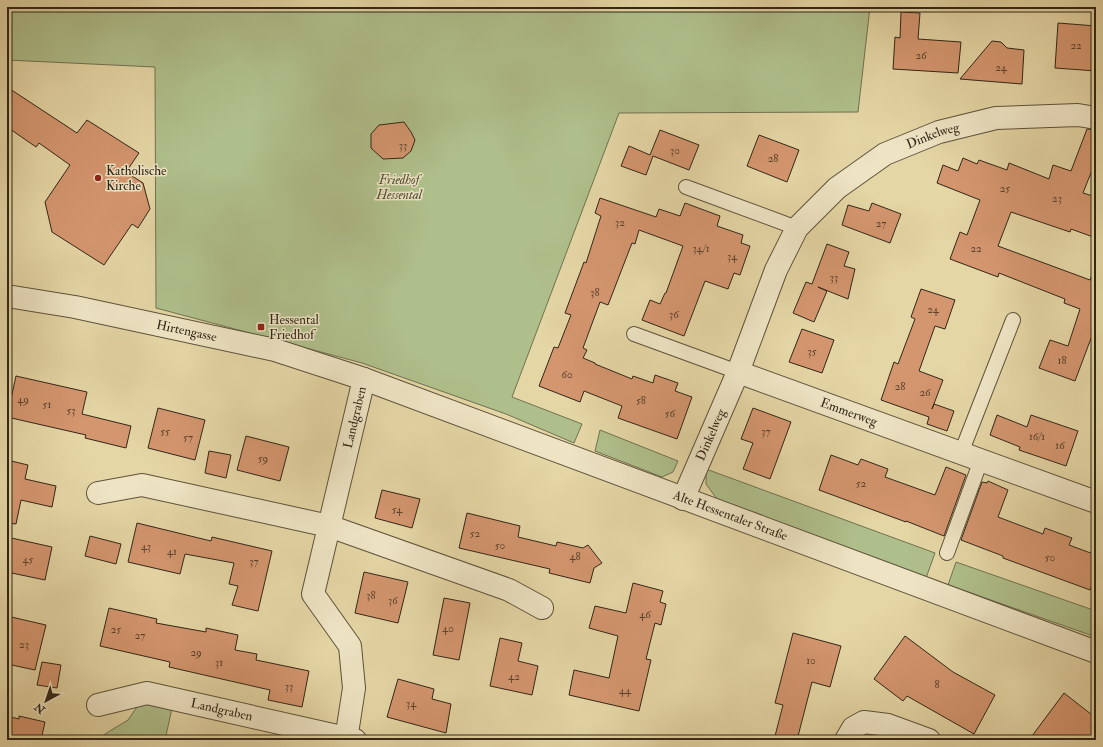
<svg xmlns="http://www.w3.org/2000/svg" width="1103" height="747" font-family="'IM FELL Double Pica',serif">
<rect width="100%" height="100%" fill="#e5d6a5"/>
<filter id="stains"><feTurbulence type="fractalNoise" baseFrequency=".005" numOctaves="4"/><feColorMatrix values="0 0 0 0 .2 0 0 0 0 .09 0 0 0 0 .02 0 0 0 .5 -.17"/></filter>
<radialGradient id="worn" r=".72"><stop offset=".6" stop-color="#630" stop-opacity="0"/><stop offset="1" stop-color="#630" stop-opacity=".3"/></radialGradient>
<g fill="#afbf8b" stroke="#707252">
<path d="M7,7H870L858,112L619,113L512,397L582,424L574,443L506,414L362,363L156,308L155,67L7,60Z"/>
<path d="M600,430L678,461L673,472L662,477L595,451Z"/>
<path d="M706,469L935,553L926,578L717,499L706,484Z"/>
<path d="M956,562L1096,611V637L948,585Z"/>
<path d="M141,701L172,708L165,740H104L105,734L128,720Z"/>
</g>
<g fill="#d4966f" stroke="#312618">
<path d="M901,12L920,13L918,39L961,42L958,73L893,69L895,37L900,38Z"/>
<path d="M1058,23L1096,26V71L1055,68Z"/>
<path d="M992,41L1001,42L1007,48L1024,50L1022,84L960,79Z"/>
<path d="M7,87L77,133L87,120L139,153L126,172L143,183L150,209L138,228L132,224L104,265L52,232L45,202L70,165L39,143L36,147L7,127Z"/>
<path d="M404,122L411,132L415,140L411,151L403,158L383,159L371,148V134L379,125Z"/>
<path d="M1087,129L1096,130V160L1083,193L1096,197V238L1071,229L1070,232L1011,212L998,246L1090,280L1093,272L1096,273V325L1075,381L1039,368L1050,340L1068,346L1080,309L1064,303L1065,299L999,273L998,277L950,259L960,232L967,235L980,200L937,183L943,165L958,171L963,158L977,164L979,160L1007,170L1009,163L1049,179L1053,165L1071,171Z"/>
<path d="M660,130L699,145L689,170L653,156L646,175L621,166L629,146L650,155Z"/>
<path d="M759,135L799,150L787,182L747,166Z"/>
<path d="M600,198L656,217L659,209L680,216L685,203L720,216L717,226L743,235L741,243L750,246L740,275L734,273L728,289L705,281L684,336L642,320L650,300L660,304L665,293H666L683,246L639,230L635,244L632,243L608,305L600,302L583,348L587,350L583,358L595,363V364L632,379L633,376L653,383L655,375L678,383L675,391L692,397L677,439L618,418L622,406L584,391L580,402L539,386L554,347L558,348L571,315L565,313L584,262L586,263L601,216L595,213Z"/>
<path d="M872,203L901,214L890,243L842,225L848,205L869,211Z"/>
<path d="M827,244L849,252L844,266L855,269L848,299L818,287L827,291L814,322L793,313L806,282L812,284Z"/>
<path d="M921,289L955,300L945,329L935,326L919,371L943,380L932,409L934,404L954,411L947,431L927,424L929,417L881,400L894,362L898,364L915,319L911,317Z"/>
<path d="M802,329L834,340L822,373L789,362Z"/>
<path d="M16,376L87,392L82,414L131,426L126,448L85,438L86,435L7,417Z"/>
<path d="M158,408L205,420L195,460L148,448Z"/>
<path d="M753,408L791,422L770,479L743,469L753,443L741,439Z"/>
<path d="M997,415L1027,427L1031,415L1078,431L1066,466L1019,450L1020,447L990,435Z"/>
<path d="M246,436L289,447L280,481L237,470Z"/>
<path d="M209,451L231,455L226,478L205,473Z"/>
<path d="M831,455L858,465L861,459L888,469L885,477L935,495L946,467L966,475L944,536L906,521V522L819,490Z"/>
<path d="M7,460L28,465L25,479L56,486L52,507L21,500L16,524L7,523Z"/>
<path d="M988,481L1008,490L998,517L1043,534L1045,528L1072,538L1069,545L1096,555V574L1090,590L1003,558V556L961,540L982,482L987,483Z"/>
<path d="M382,490L420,499L412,528L375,518Z"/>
<path d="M467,513L520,526L518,537L556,546L557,542L583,548L588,545L602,563L594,568L590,583L549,573L550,569L459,548Z"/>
<path d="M137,523L211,541L212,537L272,551L258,611L232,605L238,586L229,584L234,563L185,554L180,574L128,562Z"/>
<path d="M90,536L121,544L116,564L85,556Z"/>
<path d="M7,537L52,547L45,580L7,572Z"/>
<path d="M364,572L408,582L398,623L355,613Z"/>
<path d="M633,583L663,591L660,602L666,604L661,625L655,623L646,659L651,660L639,711L569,695L574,670L609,678L618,636L589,628L595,606L626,613Z"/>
<path d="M444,598L470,603L459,660L433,655Z"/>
<path d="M109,608L157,619L156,623L206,632V628L238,635L235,650L257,654L256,660L309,671L302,707L268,700L270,690L169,667L170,662L100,646Z"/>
<path d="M7,616L46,625L35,670L7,664Z"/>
<path d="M793,633L841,646L830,687L812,682L797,740H774L783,705L775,703Z"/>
<path d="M905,636L953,672L995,695L974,734L907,696L903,701L874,679Z"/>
<path d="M500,638L522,643L518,661L538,666L532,695L490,686Z"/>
<path d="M42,662L61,665L57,688L37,685Z"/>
<path d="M398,679L434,689L432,699L451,704L446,733L387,717Z"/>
<path d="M1064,693L1096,718V740H1029Z"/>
<path d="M7,716L19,719V716L45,722L41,740H7Z"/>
</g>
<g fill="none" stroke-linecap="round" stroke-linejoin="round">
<g stroke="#5e523b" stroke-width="16">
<g id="service">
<path d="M686,187L797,228"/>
<path d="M634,334L738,372"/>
<path d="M961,453L1013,320"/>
<path d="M947,553L981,460"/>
</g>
</g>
<g stroke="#5e523b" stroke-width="24">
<g id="minor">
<path id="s1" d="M7,296L75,307L275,350L364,379L1096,652"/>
<path id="s2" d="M738,372L1096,502"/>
<path d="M98,493L142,485L329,526L509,590L542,608"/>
<path id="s3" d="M683,499L738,372L776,270L797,228L837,188L885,154L939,132L996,118L1078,115L1096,118"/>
<path id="s4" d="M98,705L147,693L355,740"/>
<path id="s5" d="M346,740L354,688L350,646L313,594L364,379"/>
<path d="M846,740L853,728L864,722L888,725L929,740"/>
</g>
</g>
<use href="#service" stroke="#eee4c4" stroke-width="14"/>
<use href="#minor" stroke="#eee4c4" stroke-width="22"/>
</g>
<g fill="#8f2418" stroke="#eee4c4" stroke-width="1.5">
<circle cx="98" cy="178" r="4"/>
<rect x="257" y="323" width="8" height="8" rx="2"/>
</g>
<g text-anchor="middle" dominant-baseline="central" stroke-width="3" stroke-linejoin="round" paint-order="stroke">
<g font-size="11" fill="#5a422e">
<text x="1076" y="45">22</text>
<text x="921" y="55">26</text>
<text x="1001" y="67">24</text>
<text x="403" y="145">33</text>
<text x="675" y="150">30</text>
<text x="773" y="158">28</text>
<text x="1005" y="188">25</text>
<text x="1057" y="198">23</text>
<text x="620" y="222">32</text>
<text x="881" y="223">27</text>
<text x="701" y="248">34/1</text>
<text x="976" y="248">22</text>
<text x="732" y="256">34</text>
<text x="834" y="277">33</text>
<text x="595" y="292">38</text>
<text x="933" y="309">24</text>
<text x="674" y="314">36</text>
<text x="812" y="351">35</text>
<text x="1062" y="360">18</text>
<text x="567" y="374">60</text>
<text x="900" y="386">28</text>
<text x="925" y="392">26</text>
<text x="23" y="399">49</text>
<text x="641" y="400">58</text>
<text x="47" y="404">51</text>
<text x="71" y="410">53</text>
<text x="670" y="413">56</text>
<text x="165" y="431">55</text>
<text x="766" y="431">37</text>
<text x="1037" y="436">16/1</text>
<text x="188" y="437">57</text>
<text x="1060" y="445">16</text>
<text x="263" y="458">59</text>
<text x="861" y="483">52</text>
<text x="397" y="509">54</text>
<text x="475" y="533">52</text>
<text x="500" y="545">50</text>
<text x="146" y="546">43</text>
<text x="172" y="551">41</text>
<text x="575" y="556">48</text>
<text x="1050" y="557">50</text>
<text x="28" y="559">45</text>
<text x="254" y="561">37</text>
<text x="371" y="595">38</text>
<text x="393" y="600">36</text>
<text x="645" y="614">46</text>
<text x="448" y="628">40</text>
<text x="116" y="629">25</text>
<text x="140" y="635">27</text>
<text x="24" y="644">23</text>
<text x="196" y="652">29</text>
<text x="811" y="660">10</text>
<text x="219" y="662">31</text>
<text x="514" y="676">42</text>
<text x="937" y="684">8</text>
<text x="289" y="686">33</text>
<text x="625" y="690">44</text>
<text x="411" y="703">34</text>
</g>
<g font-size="13" fill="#312618" stroke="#eee4c4">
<text stroke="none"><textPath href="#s3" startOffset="461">Dinkelweg</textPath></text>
<text stroke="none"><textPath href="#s1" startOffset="183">Hirtengasse</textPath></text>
<text stroke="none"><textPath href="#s2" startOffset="118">Emmerweg</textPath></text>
<text stroke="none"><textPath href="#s5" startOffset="340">Landgraben</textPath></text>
<text stroke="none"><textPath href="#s3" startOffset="70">Dinkelweg</textPath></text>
<text stroke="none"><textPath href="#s1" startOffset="758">Alte Hessentaler Straße</textPath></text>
<text stroke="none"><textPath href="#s4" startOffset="127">Landgraben</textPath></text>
</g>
<g font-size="13" fill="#312618" stroke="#eee4c4" text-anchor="start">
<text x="106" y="171">Katholische<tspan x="106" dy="15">Kirche</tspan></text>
<text x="269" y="320">Hessental<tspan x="269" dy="15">Friedhof</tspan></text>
</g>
<g font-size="13" font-style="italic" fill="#504c35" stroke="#eee4c4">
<text x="399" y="180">Friedhof<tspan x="399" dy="15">Hessental</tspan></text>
</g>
</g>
<rect width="1103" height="747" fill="none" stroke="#e5d6a5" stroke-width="24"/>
<rect x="8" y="8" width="1087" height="731" fill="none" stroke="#312618" stroke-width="2"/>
<rect x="12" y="12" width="1079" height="723" fill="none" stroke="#312618"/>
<g transform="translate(46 701) rotate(220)" stroke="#eee4c4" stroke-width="3" paint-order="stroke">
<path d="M0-3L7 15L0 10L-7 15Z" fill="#312618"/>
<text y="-6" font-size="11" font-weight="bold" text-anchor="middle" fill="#312618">N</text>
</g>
<rect width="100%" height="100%" filter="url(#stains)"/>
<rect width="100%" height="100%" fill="url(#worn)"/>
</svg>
